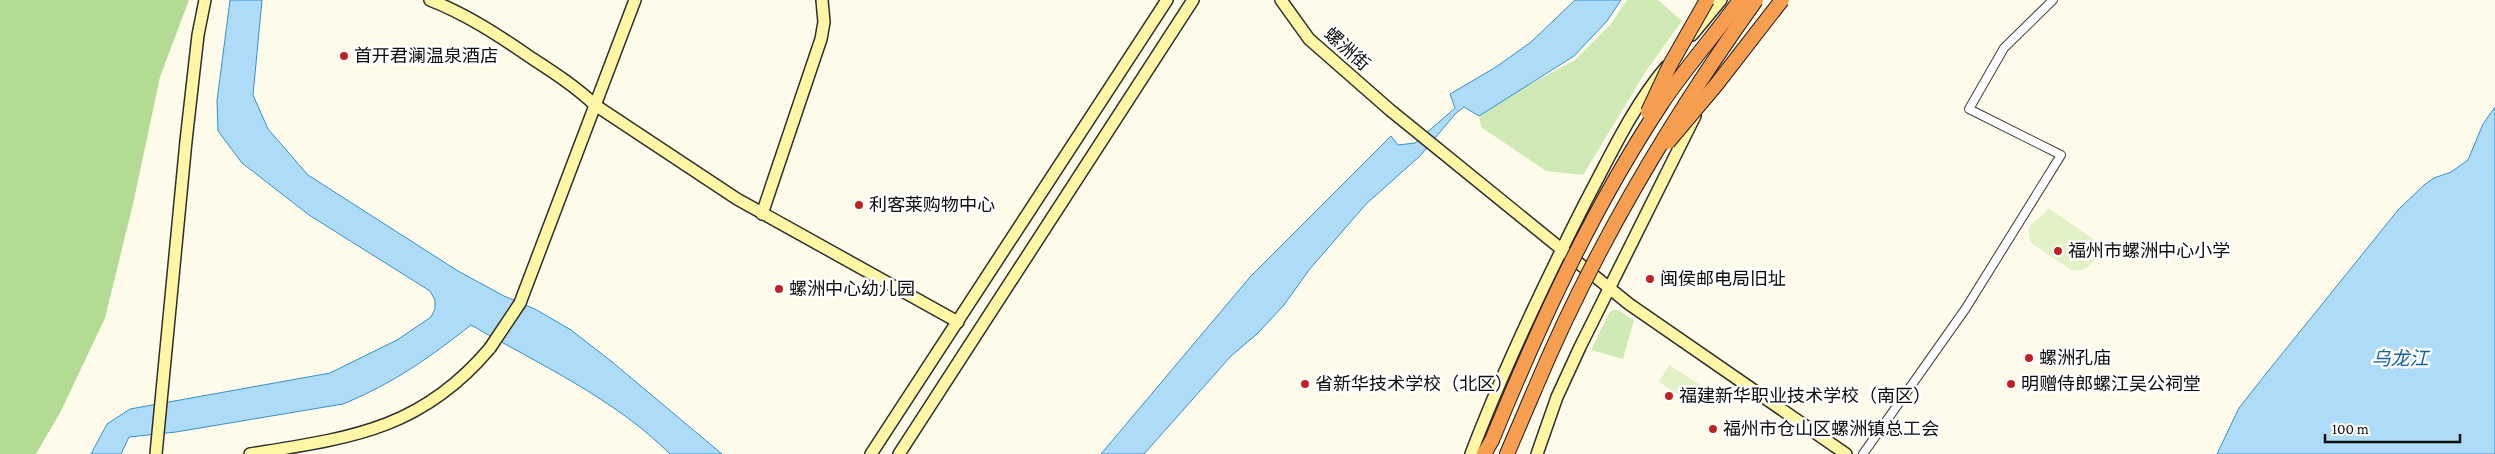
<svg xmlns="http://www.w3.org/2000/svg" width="2495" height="454" font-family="'Crimson Pro','Noto Sans SC',serif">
<rect width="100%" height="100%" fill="#fffbeb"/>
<g fill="#cfeab4">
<path d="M1627,0H1658L1682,21L1646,71L1583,175L1546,171L1481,127L1479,116L1520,90L1575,60L1610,25Z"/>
<path d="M1613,310H1618L1634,320L1623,359L1591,350L1609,313Z"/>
</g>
<path fill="#b3db93" d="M0,0H189L160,77L133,204L105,318L61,411L36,454H0Z"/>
<g fill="#e2f1c6">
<path d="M2048,208L2102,245L2099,250L2097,248C2095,264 2087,273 2071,270L2031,243C2022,221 2041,222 2048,208Z"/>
<path d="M1669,365L1702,386L1691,403L1659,382Z"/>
</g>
<g fill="#aedcf8" stroke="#3391d0">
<path d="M230,0H262L253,95L268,129L308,175L458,271L504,296L535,309L571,330L611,361L722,454H670C615,399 539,364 471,325C429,358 394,383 343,404L176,432L129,437L121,454H91L107,424L130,409L330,373L397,340L431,317L435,309V300L430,291L309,215L242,163L218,131L217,101Z"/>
<path d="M1575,0H1621L1607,21L1574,56L1479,116L1464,107L1456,113L1420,156L1366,204L1309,270L1284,305L1257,334L1231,356L1144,454H1101L1250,277L1391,136L1398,145L1415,143L1455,108L1450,94L1496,67L1531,42Z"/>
<path d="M2495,107V454H2217L2239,408L2269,370L2398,210L2424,185L2434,178L2451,172L2468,160L2483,124Z"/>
</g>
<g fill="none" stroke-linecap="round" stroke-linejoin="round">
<g stroke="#3f3f3f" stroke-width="10">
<path id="street" d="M1863,454L1966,308L2061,155L1969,109L2004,48L2053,0"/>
</g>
<g stroke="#2e2e2e" stroke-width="14">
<g id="secondary">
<path d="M430,0C466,14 498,35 530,57C553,72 575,86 595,105L737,199L958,322"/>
<path d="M1281,0L1309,39L1390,110L1629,304L1846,454"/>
<path d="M1692,35L1721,0"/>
<path d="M762,214L821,39L824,22L822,0"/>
<path d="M520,303L635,0"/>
<path d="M156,454L186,141L198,35L205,0"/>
<path d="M250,454C350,438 421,430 490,348"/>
<path d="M871,454L1167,0"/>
<path d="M899,454L1193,0"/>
<path d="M1471,454C1504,367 1544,284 1586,201C1610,156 1633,106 1666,67"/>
<path d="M1537,454L1557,397L1580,347L1695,116"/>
</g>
</g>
<g stroke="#1d1d1d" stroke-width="16">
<g id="highway">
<path d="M1484,454L1492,440"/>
<path d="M1507,454L1534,391"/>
</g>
</g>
<use href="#street" stroke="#fff" stroke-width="8"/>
<use href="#secondary" stroke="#fff6a6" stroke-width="11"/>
<use href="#highway" stroke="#f89e50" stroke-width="14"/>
<g stroke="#2e2e2e" stroke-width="14" stroke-linecap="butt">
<path id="secondary-bridge" d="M490,348L520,303"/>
</g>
<g stroke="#1d1d1d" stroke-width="16" stroke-linecap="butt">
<g id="highway-bridge">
<path d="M1648,112L1670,65L1707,0"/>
<path d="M1668,142L1716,85L1782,0"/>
<path d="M1534,391C1592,252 1668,123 1756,0"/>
<path d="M1492,440C1540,323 1592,209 1662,103C1686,67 1715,35 1740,0"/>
</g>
</g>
<use href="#secondary-bridge" stroke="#fff6a6" stroke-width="11"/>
<use href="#highway-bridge" stroke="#f89e50" stroke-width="14"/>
</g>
<g fill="#bf2127" stroke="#fff" stroke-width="2">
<circle cx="344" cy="56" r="5"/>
<circle cx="859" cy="205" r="5"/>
<circle cx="2058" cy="251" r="5"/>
<circle cx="1650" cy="279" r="5"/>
<circle cx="779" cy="289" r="5"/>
<circle cx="2029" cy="358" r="5"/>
<circle cx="1305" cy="384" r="5"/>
<circle cx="2011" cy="384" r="5"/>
<circle cx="1669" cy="396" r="5"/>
<circle cx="1713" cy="429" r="5"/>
</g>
<g text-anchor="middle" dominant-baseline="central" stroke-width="5" stroke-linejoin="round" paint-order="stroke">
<g font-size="18" fill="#0c0c0c" stroke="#fff">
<text transform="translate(1347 49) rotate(42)">螺洲街</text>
</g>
<g font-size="18" fill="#0c0c0c" stroke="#fff" text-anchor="start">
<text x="354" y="56">首开君澜温泉酒店</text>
<text x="869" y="205">利客莱购物中心</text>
<text x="2068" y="251">福州市螺洲中心小学</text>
<text x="1660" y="279">闽侯邮电局旧址</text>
<text x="789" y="289">螺洲中心幼儿园</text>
<text x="2039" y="358">螺洲孔庙</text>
<text x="1315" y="384">省新华技术学校（北区）</text>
<text x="2021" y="384">明赠侍郎螺江吴公祠堂</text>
<text x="1679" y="396">福建新华职业技术学校（南区）</text>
<text x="1723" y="429">福州市仓山区螺洲镇总工会</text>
</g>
<g font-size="19" font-style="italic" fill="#1361a0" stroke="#fff">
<text x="2400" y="358">乌龙江</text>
</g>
</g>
<path d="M2325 434v8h135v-8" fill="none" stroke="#0c0c0c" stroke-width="2.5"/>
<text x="2332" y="434" font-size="15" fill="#0c0c0c" stroke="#ffffff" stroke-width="4" paint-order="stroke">100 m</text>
</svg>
